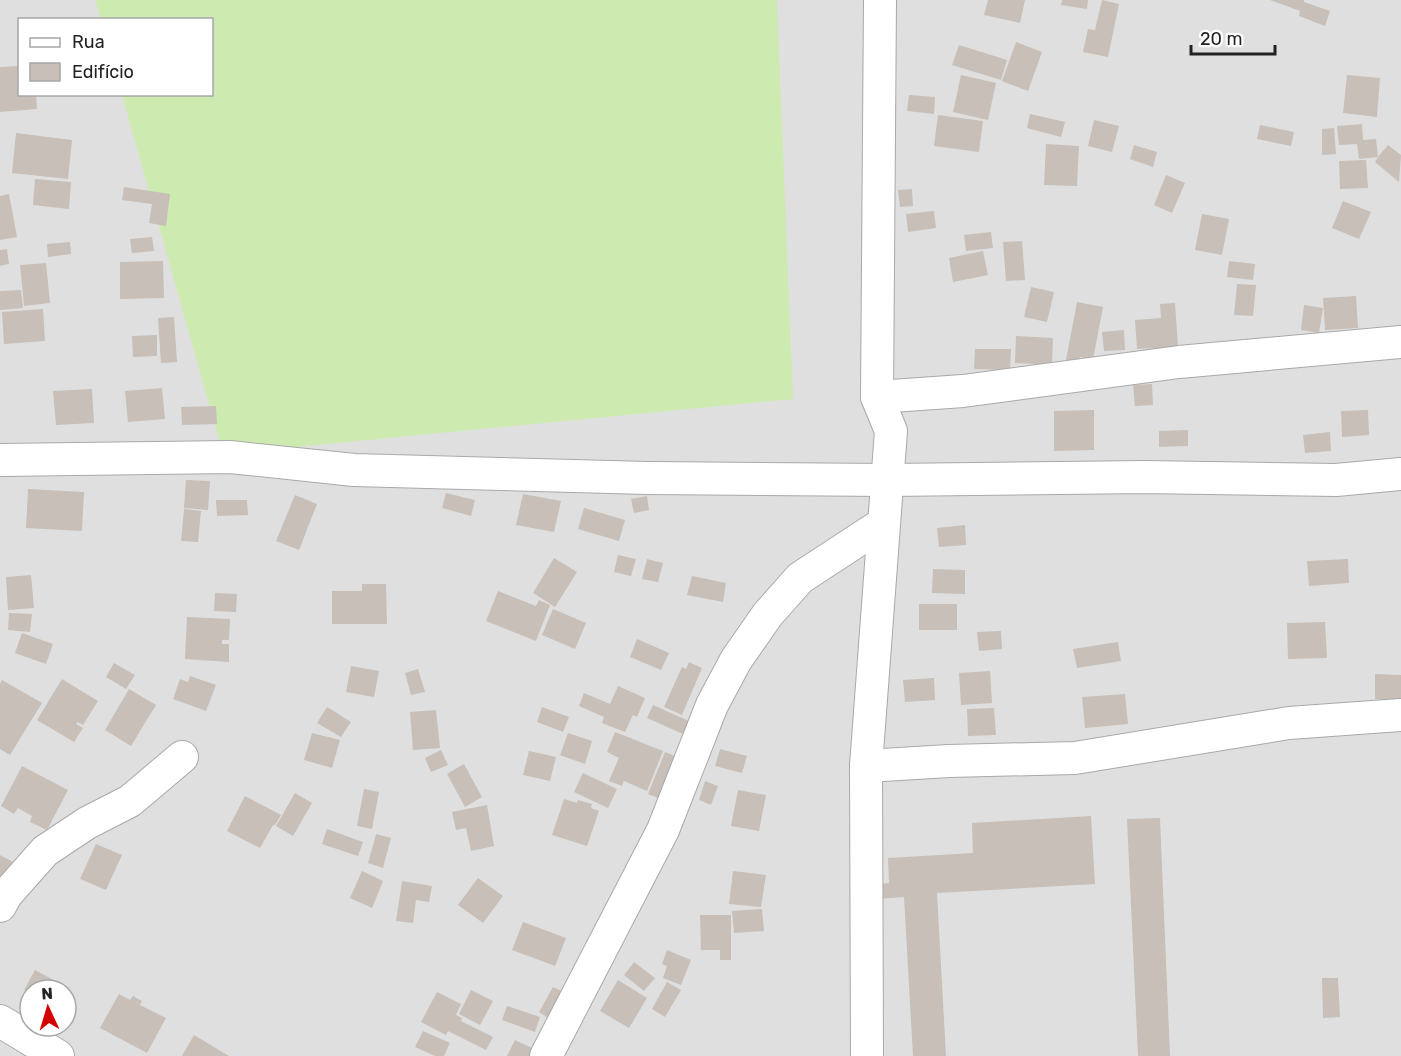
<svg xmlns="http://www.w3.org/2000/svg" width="1401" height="1056" font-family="Rubik,sans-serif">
<rect width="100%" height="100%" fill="#f2efe9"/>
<path fill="#e0dfdf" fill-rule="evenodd" d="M0,0H1401V1056H0ZM20,20H212V94H20ZM30,990H66V1026H30Z"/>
<path fill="#cdebb0" d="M95,0H777L793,399L223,454L122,95L212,94V20L101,19Z"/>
<g fill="#c7bfb8">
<path d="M988,0H1025L1020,23L984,15Z"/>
<path d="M1062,0H1088L1087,9L1061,5Z"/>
<path d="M1102,0L1119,4L1108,57L1083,52L1088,29L1095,30Z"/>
<path d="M1270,0H1304V2L1330,11L1325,26L1299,16L1300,11Z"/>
<path d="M1016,42L1042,52L1028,91L1002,81Z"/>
<path d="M959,45L1007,60L1001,80L952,65Z"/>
<path d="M20,66V94H36L37,109L0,112V67Z"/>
<path d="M961,75L996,83L988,120L953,112Z"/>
<path d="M1347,75L1380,78L1377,117L1343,113Z"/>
<path d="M909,95L935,97L934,114L907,111Z"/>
<path d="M1030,114L1065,122L1061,137L1027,128Z"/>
<path d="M938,115L983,121L979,152L934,146Z"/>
<path d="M1094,120L1119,126L1112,152L1088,146Z"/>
<path d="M1362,124L1363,140L1376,139L1378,157L1388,145L1401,155L1399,182L1375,162L1378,157L1359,159L1357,144L1339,145L1337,126Z"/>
<path d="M1260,125L1294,132L1291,146L1257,139Z"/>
<path d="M1334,128L1336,154L1322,155V129Z"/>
<path d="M16,133L72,140L68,179L12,173Z"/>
<path d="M1046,144L1079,146L1077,186L1044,185Z"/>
<path d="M1134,145L1157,152L1153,167L1130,159Z"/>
<path d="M1366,160L1368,188L1340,189L1339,161Z"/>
<path d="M1166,175L1185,183L1172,213L1154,205Z"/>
<path d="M35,179L71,182L69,209L33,205Z"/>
<path d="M124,187L170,194L166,226L149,223L152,204L122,200Z"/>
<path d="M912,189L913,206L900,207L898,190Z"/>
<path d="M9,194L17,237L0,240V196Z"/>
<path d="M1343,201L1371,212L1359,239L1332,228Z"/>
<path d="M934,211L936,228L908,232L906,214Z"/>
<path d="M1202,214L1229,219L1222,255L1195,250Z"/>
<path d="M991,232L993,248L966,251L964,235Z"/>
<path d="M152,237L154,251L132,253L130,239Z"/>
<path d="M1022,241L1025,280L1006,281L1003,242Z"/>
<path d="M70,242L71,254L48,257L47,244Z"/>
<path d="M7,249L9,264L0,266V250Z"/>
<path d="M983,251L988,275L953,282L949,258Z"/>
<path d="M163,261L164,298L120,299V262Z"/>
<path d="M1229,261L1255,264L1253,280L1227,277Z"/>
<path d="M46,263L50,303L24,306L20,265Z"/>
<path d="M1237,284L1256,285L1253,316L1234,315Z"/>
<path d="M1031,287L1054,292L1047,322L1024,317Z"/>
<path d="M21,290L23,308L0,310V291Z"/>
<path d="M1356,296L1358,328L1325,330L1323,298Z"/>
<path d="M1077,302L1103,307L1093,359L1080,357L1077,368L1065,365Z"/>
<path d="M1175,303L1178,347L1137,349L1135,320L1161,318L1160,304Z"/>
<path d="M1304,305L1323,308L1319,333L1301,330Z"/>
<path d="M43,309L45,341L4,344L2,312Z"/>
<path d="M174,317L177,362L161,363L158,318Z"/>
<path d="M1124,330L1125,350L1104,351L1102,332Z"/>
<path d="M157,335V356L133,357L132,336Z"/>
<path d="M1016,336L1053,338L1052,365L1015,363Z"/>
<path d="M975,349H1011L1010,370L974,369Z"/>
<path d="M1152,384L1153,405L1135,406L1133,385Z"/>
<path d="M162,388L165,419L128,422L125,391Z"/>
<path d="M92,389L94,423L56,425L53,391Z"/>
<path d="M216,406L217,424L182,425L181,407Z"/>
<path d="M1094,410V450L1054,451V411Z"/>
<path d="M1368,410L1369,435L1342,437L1341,411Z"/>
<path d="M1188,430V446L1159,447V431Z"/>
<path d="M1330,432L1331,451L1305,453L1303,435Z"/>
<path d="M186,480L210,481L208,510L184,508Z"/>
<path d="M28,489L84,492L82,531L26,528Z"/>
<path d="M446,493L475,500L471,516L442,508Z"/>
<path d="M523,494L561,501L554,532L516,525Z"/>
<path d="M295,495L317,504L299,550L276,541Z"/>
<path d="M647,496L649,510L634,513L631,499Z"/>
<path d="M216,500H247L248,515L217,516Z"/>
<path d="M584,508L625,520L619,541L578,529Z"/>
<path d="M184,509L201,511L198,542L181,541Z"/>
<path d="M965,525L966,545L939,547L937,528Z"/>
<path d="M618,555L636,559L631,576L614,572Z"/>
<path d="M554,558L577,572L555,607L533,593Z"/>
<path d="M647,559L663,563L658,582L642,579Z"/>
<path d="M1348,559L1349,583L1309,586L1307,561Z"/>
<path d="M933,569L965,570V594L932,593Z"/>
<path d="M31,575L34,608L8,610L6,577Z"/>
<path d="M692,576L726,583L723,602L687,595Z"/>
<path d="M362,584H386L387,624H332V591H362Z"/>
<path d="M498,591L536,606L539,600L550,605L536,641L486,621Z"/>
<path d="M215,593L237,594L236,612L214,611Z"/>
<rect x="919" y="604" width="38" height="26"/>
<path d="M553,609L586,623L575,649L542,635Z"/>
<path d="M9,613L32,614L30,632L8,630Z"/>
<path d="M187,617L230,619L229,640H222V644H229V662L185,659Z"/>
<path d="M1325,622L1327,658L1288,659L1287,623Z"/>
<path d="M1001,631L1002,649L979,651L977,632Z"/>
<path d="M22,633L53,644L46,664L15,653Z"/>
<path d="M637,639L669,653L661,670L630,657Z"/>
<path d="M1118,642L1121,661L1077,668L1073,649Z"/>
<path d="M689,662L702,668L682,715L664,707L682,667L686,669Z"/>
<path d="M114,663L135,675L126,689L106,677Z"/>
<path d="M351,666L379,671L374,697L346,692Z"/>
<path d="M418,669L425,692L411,695L405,673Z"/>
<path d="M990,671L992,703L961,705L959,673Z"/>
<path d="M1375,674L1401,675V700L1375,699Z"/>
<path d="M190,676L216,685L206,711L173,699L180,679L188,682Z"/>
<path d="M934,678L935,700L905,702L903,680Z"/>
<path d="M62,679L98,701L83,725L78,722L76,724L83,728L74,742L37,720Z"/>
<path d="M2,680L42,703L10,755L0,749V684Z"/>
<path d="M618,686L645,698L637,717L633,715L625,732L602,723L604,717L579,706L584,693L610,704Z"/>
<path d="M129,689L156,705L131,746L105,730Z"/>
<path d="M1125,694L1128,724L1085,728L1082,697Z"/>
<path d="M653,705L689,721L683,734L647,718Z"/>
<path d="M327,707L351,722L341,737L317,723Z"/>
<path d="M542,707L569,717L563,732L537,722Z"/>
<path d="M994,708L996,735L968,736L967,709Z"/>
<path d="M436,710L440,748L413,750L410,712Z"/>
<path d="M615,732L663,751L647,791L624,781L622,786L609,781L619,758L607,752Z"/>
<path d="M312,733L340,740L332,768L304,760Z"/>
<path d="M568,733L592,741L585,764L560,755Z"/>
<path d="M720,749L747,756L742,773L715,766Z"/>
<path d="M441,750L448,765L431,772L425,758Z"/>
<path d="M529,751L556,757L550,781L523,775Z"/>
<path d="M665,752L680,758L663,800L648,794Z"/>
<path d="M464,764L482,797L465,807L447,774Z"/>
<path d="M22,766L68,790L47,830L30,822L32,816L18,808L14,814L1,806Z"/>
<path d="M583,773L617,789L608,808L574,792Z"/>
<path d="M705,781L718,786L711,805L699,800Z"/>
<path d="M364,789L379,792L372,829L357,826Z"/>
<path d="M738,790L766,795L759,831L731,826Z"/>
<path d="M295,793L312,803L293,836L276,826Z"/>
<path d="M245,796L281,815L275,825H273L260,848L227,831Z"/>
<path d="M564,799L577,803L578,800L592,804L591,808L599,811L587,846L552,835Z"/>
<path d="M487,805L494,846L471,851L466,828L456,830L452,812Z"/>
<path d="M1091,816L1095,884L937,893L946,1056H913L904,897L877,899L876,884L889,883L888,858L973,853L972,823Z"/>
<path d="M1160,818L1170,1056H1138L1127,819Z"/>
<path d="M327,829L363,842L358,856L322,844Z"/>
<path d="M376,834L391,838L383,868L368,863Z"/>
<path d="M96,844L122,855L106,890L80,879Z"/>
<path d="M0,855L13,862L0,887Z"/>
<path d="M362,871L383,881L372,908L350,898Z"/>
<path d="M733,871L766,875L761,907L729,904Z"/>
<path d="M478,878L503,896L483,923L458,905Z"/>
<path d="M402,881L432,886L429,902L416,900L413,923L396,921Z"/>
<path d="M762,909L764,931L734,933L732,911Z"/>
<path d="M700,915H731V960H720V950H701Z"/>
<path d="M523,922L566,938L555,966L512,950Z"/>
<path d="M667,950L691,960L681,985L663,978L667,966L662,964Z"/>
<path d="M634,962L655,978L644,991L624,975Z"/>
<path d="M35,970L63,985L60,990H30V993L24,990Z"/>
<path d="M1322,978H1338L1340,1017L1323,1018Z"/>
<path d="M618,980L647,998L629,1028L600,1011Z"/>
<path d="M667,982L681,990L665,1017L652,1009Z"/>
<path d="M553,987L568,994L553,1021L539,1012Z"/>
<path d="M471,990L493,1001L480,1025L459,1014Z"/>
<path d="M437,992L461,1004L456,1015L462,1018L461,1021L493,1037L486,1050L448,1031L446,1035L421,1022Z"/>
<path d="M119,994L130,1000L133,996L142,1001L140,1005L166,1018L147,1053L100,1028Z"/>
<path d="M507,1006L540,1017L535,1032L502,1020Z"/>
<path d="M423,1031L450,1043L444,1056H435L415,1047Z"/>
<path d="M194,1035L229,1056H182Z"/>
<path d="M515,1040L534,1049L530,1056H507Z"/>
</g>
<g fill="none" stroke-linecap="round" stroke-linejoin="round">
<g stroke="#a9a9a9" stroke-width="34">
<g id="minor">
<path d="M877,397L963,391L1179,362L1401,342"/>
<path d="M0,460L230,457L354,470L648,478L888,480L1145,477L1336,480L1401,474"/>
<path d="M866,766L949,761L1075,758L1289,723L1401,715"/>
<path d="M0,906L6,895L45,851L87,823L130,801L182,757"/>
<path d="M0,1021L58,1056"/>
<path d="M546,1056L663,830L712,705L736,660L768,614L800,578L884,523"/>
<path d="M867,1056L866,766L891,431L877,397L880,0"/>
</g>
</g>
<use href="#minor" stroke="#fff" stroke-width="32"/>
</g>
<rect x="18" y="18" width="195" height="78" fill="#ffffff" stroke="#a7a7a7" stroke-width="1.5"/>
<rect x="30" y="38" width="30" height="9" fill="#ffffff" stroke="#a7a7a7" stroke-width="1.5"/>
<text x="72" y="48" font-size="18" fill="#222222">Rua</text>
<rect x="30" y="63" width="30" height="18" fill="#c7bfb8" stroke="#a7a7a7" stroke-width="1.5"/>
<text x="72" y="78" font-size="18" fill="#222222">Edifício</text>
<g transform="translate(48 1008) rotate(356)"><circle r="28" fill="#ffffff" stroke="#a7a7a7" stroke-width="1.5"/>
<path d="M0-4.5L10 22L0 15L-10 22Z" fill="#d40000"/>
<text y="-9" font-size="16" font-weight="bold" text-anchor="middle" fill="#222222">N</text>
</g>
<path d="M1191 45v9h84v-9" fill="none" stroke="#222222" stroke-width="3"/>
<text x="1200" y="45" font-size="18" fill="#222222" stroke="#ffffff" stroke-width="4.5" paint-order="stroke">20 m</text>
</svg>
